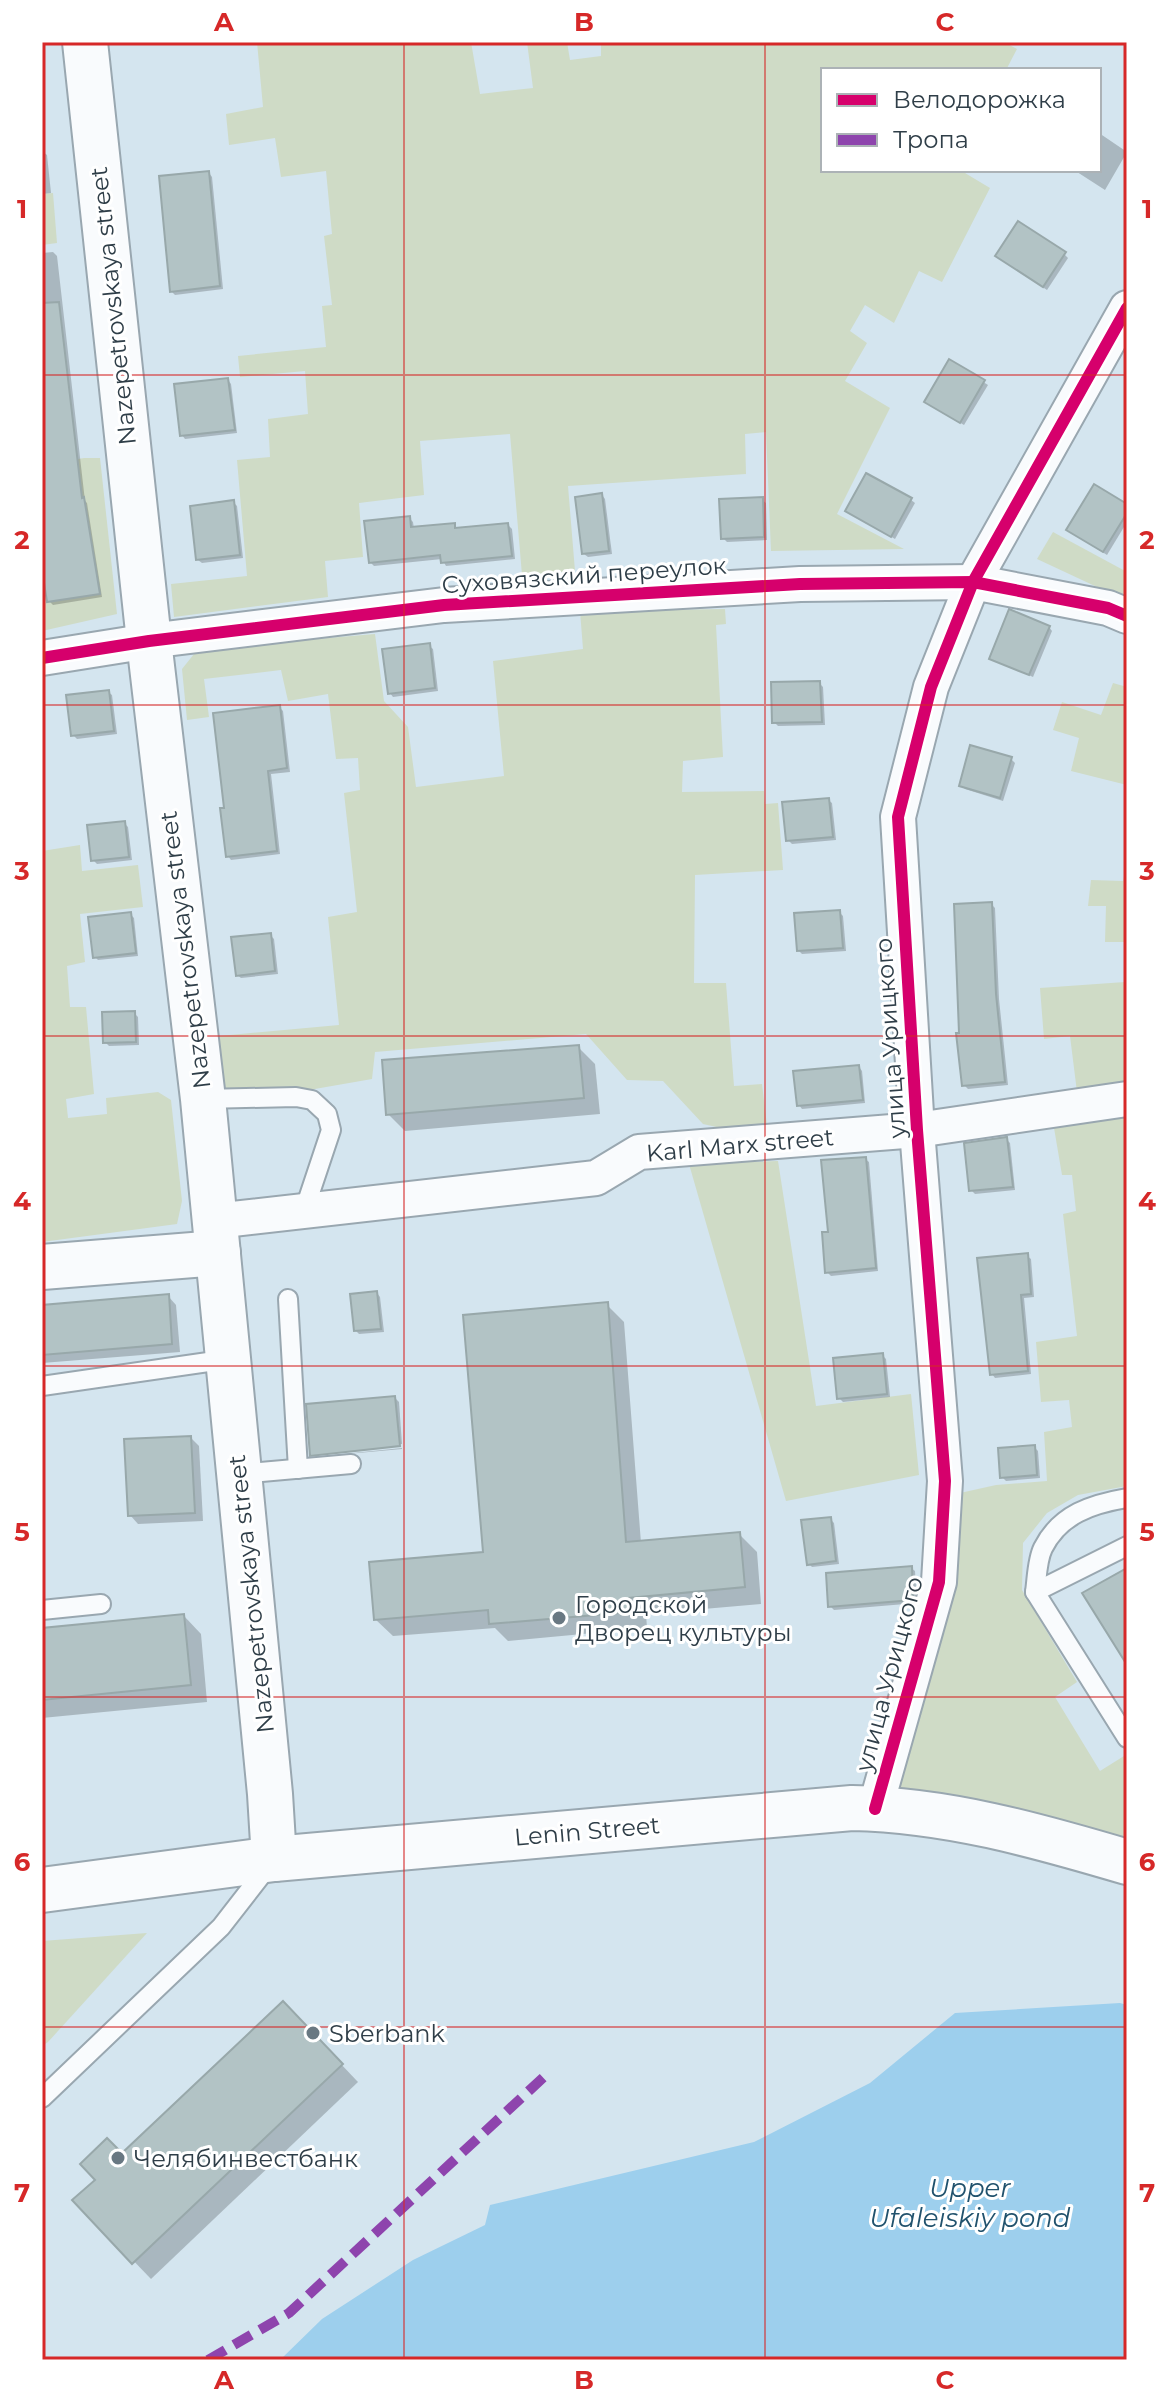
<svg xmlns="http://www.w3.org/2000/svg" width="1169" height="2402" font-family="Montserrat,sans-serif">
<rect width="100%" height="100%" fill="#d4e5ef"/>
<g fill="#cfdbc6">
<path d="M257,42H471L480,94L533,88L527,42H567L570,60L601,56V42H1004L1017,49L1006,70H823V170H960L990,188L942,282L919,271L894,323L865,305L850,331L867,343L845,381L890,408L837,514L904,549L771,551L766,432L745,434L746,474L568,486L575,571L522,575L510,434L420,441L424,495L359,503L363,557L325,561L328,597L174,617L171,584L247,576L237,460L270,457L268,419L308,414L305,371L240,377L238,356L326,347L322,306L332,305L324,236L332,234L326,171L281,177L275,138L229,145L226,114L263,107Z"/>
<path d="M53,193L57,243L42,245V194Z"/>
<path d="M84,458H100L117,614L42,631V465Z"/>
<path d="M1053,532L1127,572V601L1037,559Z"/>
<path d="M725,609L726,624L716,625L723,757L683,761L682,792L764,791L765,804L778,803L783,870L695,875L694,983H726L734,1086L762,1084L767,1126L730,1130L703,1124L663,1081L627,1080L586,1034L375,1052L372,1079L309,1090L225,1093L219,1036L339,1025L328,917L357,912L344,793L360,790L358,758L336,759L328,694L288,701L281,670L204,679L209,717L187,720L182,669L198,649L375,634L384,701L408,727L416,787L504,776L493,661L583,649L580,611Z"/>
<path d="M1113,683L1127,687V785L1071,771L1079,738L1053,730L1062,702L1101,715Z"/>
<path d="M80,845L82,871L138,865L143,907L80,914L85,962L67,966L70,1007H86L94,1094L66,1099L68,1118L107,1114L106,1098L158,1092L171,1100L182,1201L177,1224L42,1242V851Z"/>
<path d="M1127,863V1083L1077,1092L1070,1036L1044,1039L1040,988L1125,982L1124,942H1105L1106,906H1088L1091,880L1123,881Z"/>
<path d="M1127,1114V1486L1078,1495L1047,1513L1023,1543L1022,1590L1077,1682L1055,1697L1100,1771L1124,1756L1127,1761V1845L893,1793L960,1493L996,1485L1047,1481L1044,1432L1072,1427L1069,1400L1041,1402L1036,1342L1077,1336L1063,1214L1076,1211L1072,1175H1062L1053,1122Z"/>
<path d="M778,1161L816,1406L911,1394L919,1475L786,1501L689,1164Z"/>
<path d="M147,1933L48,2042L42,2046V1941Z"/>
</g>
<path fill="#9dcfed" d="M1120,2003L1127,2005V2360H280L322,2319L413,2260L485,2225L490,2205L754,2142L870,2083L955,2013Z"/>
<g fill="#0003">
<path d="M1099,133L1127,152L1105,190L1074,170H1099Z"/>
<path d="M42,151L47,155L51,193L42,194Z"/>
<path d="M209,173L212,177L223,289L175,295L171,291Z"/>
<path d="M53,252L57,256L85,501L87,503L102,597L53,605L49,601L42,558V253Z"/>
<path d="M1064,254L1068,258L1047,290L1001,260Z"/>
<path d="M950,361L988,385L964,425L930,405Z"/>
<path d="M228,380L231,384L237,433L185,439L182,435Z"/>
<path d="M602,495L605,499L612,554L588,557L584,554Z"/>
<path d="M762,500L766,503L767,540L727,542L723,538Z"/>
<path d="M911,500L915,503L895,539L847,511Z"/>
<path d="M233,502L237,506L243,558L202,563L198,560Z"/>
<path d="M1127,507V522L1107,555L1072,533Z"/>
<path d="M409,518L413,522L414,529L454,525L459,530L508,525L512,529L515,559L446,566L442,559L374,566L370,562Z"/>
<path d="M1049,627L1052,631L1033,677L991,658Z"/>
<path d="M429,646L433,649L438,691L393,697L390,693Z"/>
<path d="M819,683L823,687L825,725L778,726L774,722Z"/>
<path d="M108,692L112,695L117,734L77,739L73,735Z"/>
<path d="M279,707L283,711L290,772L271,774L280,854L231,860L228,856L226,810Z"/>
<path d="M1011,759L1015,763L1003,801L965,789L961,785Z"/>
<path d="M828,800L832,803L836,840L792,844L788,840Z"/>
<path d="M124,823L128,827L132,860L97,864L93,860Z"/>
<path d="M991,904L995,908L999,999L1008,1085L968,1089L964,1085L961,1034Z"/>
<path d="M839,912L843,916L846,951L802,954L798,950Z"/>
<path d="M130,914L134,918L138,956L98,960L95,957Z"/>
<path d="M270,935L274,939L278,974L241,978L237,975Z"/>
<path d="M134,1013L138,1017L139,1045L109,1046L105,1042Z"/>
<path d="M578,1047L595,1064L600,1114L405,1131L388,1114Z"/>
<path d="M859,1067L862,1071L865,1103L802,1109L799,1105Z"/>
<path d="M1006,1139L1010,1143L1015,1190L975,1194L971,1190Z"/>
<path d="M865,1159L869,1162L878,1271L831,1276L827,1272L830,1234Z"/>
<path d="M1027,1256L1031,1259L1034,1297L1024,1298L1031,1374L995,1378L992,1374Z"/>
<path d="M377,1293L380,1297L384,1332L359,1334L355,1330Z"/>
<path d="M168,1296L176,1305L180,1352L42,1363V1307Z"/>
<path d="M607,1305L624,1322L641,1543L739,1534L757,1552L761,1604L646,1614L647,1628L508,1641L495,1628L393,1636L375,1619L485,1553Z"/>
<path d="M882,1355L886,1359L890,1397L843,1402L839,1398Z"/>
<path d="M395,1398L399,1402L402,1444L312,1453Z"/>
<path d="M191,1438L199,1446L203,1521L138,1524L130,1515Z"/>
<path d="M1034,1447L1038,1451L1040,1478L1006,1481L1002,1477Z"/>
<path d="M402,1448V1449L314,1457Z"/>
<path d="M830,1519L834,1523L839,1564L812,1567L809,1564Z"/>
<path d="M911,1568L915,1571L917,1603L834,1610L830,1606Z"/>
<path d="M184,1616L201,1634L207,1702L42,1718V1630Z"/>
<path d="M300,2021L358,2082L151,2279L75,2200L122,2156Z"/>
</g>
<g fill="#b2c3c5" stroke="#98a8aa" stroke-width="2">
<path d="M209,171L220,286L170,292L159,176Z"/>
<path d="M1018,221L1066,252L1043,287L995,256Z"/>
<path d="M59,302L82,498L84,497L100,594L47,602L42,570V303Z"/>
<path d="M949,359L985,380L960,423L924,402Z"/>
<path d="M228,378L235,430L180,436L174,384Z"/>
<path d="M866,473L912,498L891,537L845,511Z"/>
<path d="M1094,484L1127,504V513L1103,552L1066,530Z"/>
<path d="M602,493L609,551L582,554L575,497Z"/>
<path d="M763,497L764,537L721,539L719,499Z"/>
<path d="M234,500L240,555L196,560L190,506Z"/>
<path d="M410,516L411,527L455,523V528L508,523L512,556L441,563L440,555L369,563L364,521Z"/>
<path d="M1009,609L1050,626L1029,675L989,659Z"/>
<path d="M430,643L435,688L388,694L382,649Z"/>
<path d="M820,681L822,722L772,723L771,682Z"/>
<path d="M109,690L114,731L71,736L66,695Z"/>
<path d="M280,705L287,768L268,771L277,851L226,857L220,808H224L213,713Z"/>
<path d="M970,745L1012,757L1000,798L959,786Z"/>
<path d="M829,798L833,837L786,841L782,802Z"/>
<path d="M125,821L129,857L91,861L87,825Z"/>
<path d="M992,902L996,994L1005,1082L962,1086L956,1033H959L954,904Z"/>
<path d="M840,910L843,948L797,951L794,913Z"/>
<path d="M131,912L136,953L93,958L88,917Z"/>
<path d="M271,933L275,971L236,976L231,937Z"/>
<path d="M135,1011L136,1042L103,1043L102,1012Z"/>
<path d="M579,1045L584,1098L386,1115L382,1060Z"/>
<path d="M859,1065L863,1100L797,1106L793,1071Z"/>
<path d="M1007,1137L1013,1187L969,1191L964,1143Z"/>
<path d="M866,1157L876,1268L825,1273L822,1232H828L821,1160Z"/>
<path d="M1028,1253L1031,1294L1021,1295L1028,1371L990,1375L977,1258Z"/>
<path d="M377,1291L381,1329L354,1331L350,1294Z"/>
<path d="M169,1294L172,1344L42,1355V1305Z"/>
<path d="M608,1302L626,1542L740,1532L745,1587L629,1598L631,1612L489,1624L488,1610L374,1620L369,1562L483,1552L463,1315Z"/>
<path d="M883,1353L887,1394L837,1399L833,1358Z"/>
<path d="M395,1396L400,1446L310,1456L306,1404Z"/>
<path d="M191,1436L195,1513L128,1516L124,1439Z"/>
<path d="M1035,1445L1037,1475L1000,1478L998,1448Z"/>
<path d="M831,1517L836,1561L807,1565L801,1520Z"/>
<path d="M912,1566L913,1600L828,1607L826,1573Z"/>
<path d="M1127,1568V1665L1082,1593Z"/>
<path d="M184,1614L191,1685L42,1700V1628Z"/>
<path d="M283,2001L343,2064L132,2264L72,2200L95,2180L80,2164L107,2138L122,2153Z"/>
</g>
<g fill="none" stroke-linecap="round" stroke-linejoin="round">
<g stroke="#99a7b0" stroke-width="22">
<g id="service">
<path d="M203,1099L296,1097L312,1100L327,1114L331,1130L304,1211"/>
<path d="M288,1299L298,1469"/>
<path d="M42,1386L229,1359"/>
<path d="M239,1474L351,1464"/>
<path d="M1127,1546L1035,1592L1127,1738"/>
<path d="M1035,1592C1037,1578 1037,1560 1043,1548C1060,1514 1092,1504 1127,1498"/>
<path d="M42,1610L101,1604"/>
<path d="M42,2098L221,1927L270,1864"/>
</g>
</g>
<g stroke="#99a7b0" stroke-width="38">
<g id="minor">
<path d="M42,658L149,641L444,605L800,584L973,582L1108,608L1127,616"/>
<path d="M215,1221L596,1178L639,1152L917,1130L1127,1099"/>
<path d="M875,1809L939,1582L945,1481L917,1130L898,817L931,687L973,582L1127,308"/>
</g>
</g>
<g stroke="#99a7b0" stroke-width="48">
<path id="tertiary" d="M42,1267L218,1253"/>
</g>
<g stroke="#99a7b0" stroke-width="48">
<g id="secondary">
<path d="M85,42L149,641L203,1099L270,1794L274,1859"/>
<path d="M42,1890L274,1859L852,1808C947,1810 1036,1835 1127,1862"/>
</g>
</g>
<use href="#service" stroke="#f9fbfd" stroke-width="18"/>
<use href="#minor" stroke="#f9fbfd" stroke-width="34"/>
<use href="#tertiary" stroke="#f9fbfd" stroke-width="44"/>
<use href="#secondary" stroke="#f9fbfd" stroke-width="44"/>
<path stroke="#8e44ad" stroke-width="10" stroke-dasharray="20 10" stroke-linecap="butt" d="M208,2360L289,2313L545,2076"/>
<g stroke="#fff" stroke-width="17">
<g id="cycleway">
<path d="M42,658L149,641L444,605L800,584L973,582L1108,608L1127,616"/>
<path d="M875,1809L939,1582L945,1481L917,1130L898,817L931,687L973,582L1127,308"/>
</g>
</g>
<use href="#cycleway" stroke="#d6006c" stroke-width="12"/>
</g>
<path fill="none" stroke="#d62828" stroke-width="2" stroke-opacity="0.55" d="M404,42V2360M765,42V2360M42,375H1127M42,705H1127M42,1036H1127M42,1366H1127M42,1697H1127M42,2027H1127"/>
<g fill="#697882" stroke="#fff" stroke-width="3">
<circle cx="559" cy="1618" r="8"/>
<circle cx="313" cy="2033" r="8"/>
<circle cx="118" cy="2158" r="8"/>
</g>
<g text-anchor="middle" dominant-baseline="central" stroke-width="6" stroke-linejoin="round" paint-order="stroke">
<g font-size="24" fill="#2f3e48" stroke="#fff">
<text transform="translate(113 306) rotate(-96)">Nazepetrovskaya street</text>
<text transform="translate(584 575) rotate(-4)">Суховязский переулок</text>
<text transform="translate(185 950) rotate(-97)">Nazepetrovskaya street</text>
<text transform="translate(890 1038) rotate(-94)">улица Урицкого</text>
<text transform="translate(740 1145) rotate(-5)">Karl Marx street</text>
<text transform="translate(251 1594) rotate(-96)">Nazepetrovskaya street</text>
<text transform="translate(889 1674) rotate(-75)">улица Урицкого</text>
<text transform="translate(587 1831) rotate(-5)">Lenin Street</text>
</g>
<g font-size="24" fill="#2f3e48" stroke="#fff" text-anchor="start">
<text x="575" y="1604">Городской<tspan x="575" dy="28">Дворец культуры</tspan></text>
<text x="329" y="2033">Sberbank</text>
<text x="134" y="2158">Челябинвестбанк</text>
</g>
<g font-size="26" font-style="italic" fill="#21526d" stroke="#fff">
<text x="970" y="2188">Upper<tspan x="970" dy="30">Ufaleiskiy pond</tspan></text>
</g>
</g>
<rect width="1169" height="2402" fill="none" stroke="#ffffff" stroke-width="88"/>
<rect x="821" y="68" width="280" height="104" fill="#ffffff" stroke="#acb2b6" stroke-width="2"/>
<rect x="837" y="94" width="40" height="12" fill="#d6006c" stroke="#acb2b6" stroke-width="2"/>
<text x="893" y="108" font-size="24" fill="#2f3e48">Велодорожка</text>
<rect x="837" y="134" width="40" height="12" fill="#8e44ad" stroke="#acb2b6" stroke-width="2"/>
<text x="893" y="148" font-size="24" fill="#2f3e48">Тропа</text>
<rect x="44" y="44" width="1081" height="2314" fill="none" stroke="#d62828" stroke-width="3"/>
<g font-size="26" text-anchor="middle" font-weight="bold" fill="#d62828">
<text x="224" y="31">A</text>
<text x="584" y="31">B</text>
<text x="945" y="31">C</text>
<text x="22" y="218">1</text>
<text x="1147" y="218">1</text>
<text x="22" y="549">2</text>
<text x="1147" y="549">2</text>
<text x="22" y="880">3</text>
<text x="1147" y="880">3</text>
<text x="22" y="1210">4</text>
<text x="1147" y="1210">4</text>
<text x="22" y="1541">5</text>
<text x="1147" y="1541">5</text>
<text x="22" y="1871">6</text>
<text x="1147" y="1871">6</text>
<text x="22" y="2202">7</text>
<text x="1147" y="2202">7</text>
<text x="224" y="2389">A</text>
<text x="584" y="2389">B</text>
<text x="945" y="2389">C</text>
</g>
</svg>
